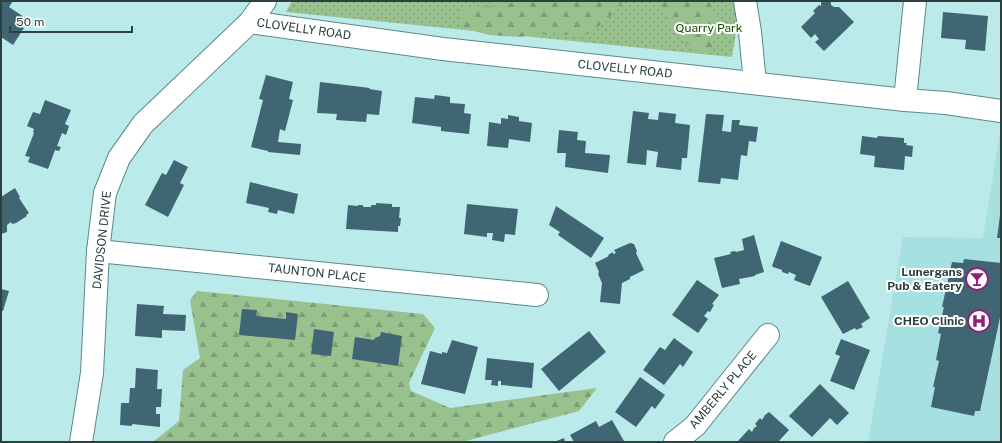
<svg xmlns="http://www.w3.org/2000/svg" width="1002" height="443" font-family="'Public Sans',sans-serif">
<defs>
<pattern id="grass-dots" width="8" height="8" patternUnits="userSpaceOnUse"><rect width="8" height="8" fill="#98c18e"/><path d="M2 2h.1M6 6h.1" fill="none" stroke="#7c9e75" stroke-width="1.8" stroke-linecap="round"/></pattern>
<pattern id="forest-firs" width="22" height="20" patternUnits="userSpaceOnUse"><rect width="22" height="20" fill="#98c18e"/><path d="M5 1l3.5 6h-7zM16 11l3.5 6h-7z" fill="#7c9e75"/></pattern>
</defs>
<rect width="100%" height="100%" fill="#bbeaea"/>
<path fill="#a7e0e0" d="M1001,127V442H868L903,237L983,238Z"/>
<path fill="url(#grass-dots)" d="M292,1H734L737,26L732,57L286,12Z"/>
<g fill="url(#forest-firs)">
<path d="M521,1H624L606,21L587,34L579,36L548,33L519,37L489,35L459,27L461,12L468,7L498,6Z"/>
<path d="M661,1H709L718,18L713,48L707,52L699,51L686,43L672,29Z"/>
<path d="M197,291L423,314L435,328L409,383L411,391L450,408L597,388L579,411L462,442H153L179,421L183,370L200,358L190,300Z"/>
</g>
<g fill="#406573">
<path d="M1,1H13L9,7L27,19L21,27L24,28L13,45L1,37Z"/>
<path d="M822,1H831V5L834,7H839L854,22L824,51L815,42L819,39L815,34L811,38L801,27L815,13L813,11L819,5L821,6V2Z"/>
<path d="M943,12L988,16L985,51L965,49L966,40L941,38Z"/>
<path d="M266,75L293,82L289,99L293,100L285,131L280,129L278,142L301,144L300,155L268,152V151L251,147L263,100L259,99Z"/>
<path d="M320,82L370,88L369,89L382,91L379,115L367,114L366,122L336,120L337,114L317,113Z"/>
<path d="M435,95L450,97V103L465,104L464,113L471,114L469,134L441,131V127L412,123L415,97L434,99Z"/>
<path d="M45,100L71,110L65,124L69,126L66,135L62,133L57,146L61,147L59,151L55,150L48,169L28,162L30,157L25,156L34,133L33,132L34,129L27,126L33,112L40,114Z"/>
<path d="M633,111L649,113L648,119L658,120L659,112L676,114L675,123L690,125L687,158H682L681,170L656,167L658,152L647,150L646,165L627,163Z"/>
<path d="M706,114L724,115L722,131L731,132L732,120H740L739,125L758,127L756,142L749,141L747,156L741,155L738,180L721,178L720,184L698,182Z"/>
<path d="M508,115L519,117V121L532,123L530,142L509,139L508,148L487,146L489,122L501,124V118L508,119Z"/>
<path d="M559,130L578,132L577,140L586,141L585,153L610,155L608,173L565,167L566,153H557Z"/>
<path d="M862,136L877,138L878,136L904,138V143H907L906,145L913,146L912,157L905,156L904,170L874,167L875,156L860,154Z"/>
<path d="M174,160L188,167L180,183L184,185L168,217L145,205L162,173L166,175Z"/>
<path d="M250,182L298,194L294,214L278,210L277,214L268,212L269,208L246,203Z"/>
<path d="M15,188L20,197L19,198L29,213L26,215L27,216L16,223L12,224L11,222L7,225V232L1,234V197Z"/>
<path d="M376,203L392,204V207H400L399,218H401L400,226H398V232L346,229L348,205L357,206L359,205H362L364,207H371V205H376Z"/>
<path d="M467,204L518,209L515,235L505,234L504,242L492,240L493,233H487V237L464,234Z"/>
<path d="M556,206L604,238L591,258L558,235L560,232L549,225Z"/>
<path d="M1000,215H1001V238H997Z"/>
<path d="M754,235L764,272L755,275V276L739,279L740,284L722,288L714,258L731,254L730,252L735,251L736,252L744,250L742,239Z"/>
<path d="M781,241L822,257L810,286L794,280L796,275L789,272L788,274L782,272V270L773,267L772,266Z"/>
<path d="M630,243L634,244L637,251L636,253L644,270L630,277V279L622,283L620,304L600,302L602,283L598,274L599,272L595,263L609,256L608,255L613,252V254L616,253L614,250Z"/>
<path d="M964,259L1001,263V313L980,411H975L974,416L931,407L935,387H933L939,361L936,360L941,334L938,333L944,307H942L952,262L963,263Z"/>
<path d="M697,280L719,295L712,304L714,305L710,312L708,311L704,316L708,319L698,333L672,315Z"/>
<path d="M848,281L870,318L861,324L863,327L856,330L855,328L843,334L821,297Z"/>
<path d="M1,289L9,291L3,311H1Z"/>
<path d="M137,304L164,306L163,314L186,315L185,331L162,330V338L135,336Z"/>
<path d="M242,309L257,310L256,316L286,319V312L298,314L295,340L239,335Z"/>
<path d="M314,329L334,332L331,356L311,354Z"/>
<path d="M589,331L606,352L559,391L541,369Z"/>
<path d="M381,332L402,336L398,366L352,359L355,337L374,340L375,338L380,336Z"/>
<path d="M674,338L693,352L683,367L680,364L664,385L643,370L660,347L665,350Z"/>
<path d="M841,339L870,350L854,390L830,381L840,356L835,354Z"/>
<path d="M452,340L478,347L465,394L421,384L430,351L442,354V352L447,353Z"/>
<path d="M487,358L534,363L532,388L501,385V381H498V386L491,385L492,380H485Z"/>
<path d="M136,368L158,370L157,389H162L161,407H156V414H160V427L132,424V426L120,425L121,403H129L130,388H135Z"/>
<path d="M640,377L665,395L655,409L652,406L636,427L615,412Z"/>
<path d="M820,384L849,413L837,425L830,418L812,437L789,416Z"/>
<path d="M769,412L789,430L778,442H737L749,429L752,432L754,428L757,426L755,424L760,418L762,420L765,415Z"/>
<path d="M612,420L624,441L621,442H574L570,435L596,421L599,427Z"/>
<path d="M564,438L565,442H554Z"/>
</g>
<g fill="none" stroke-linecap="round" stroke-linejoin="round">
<g stroke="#5c8889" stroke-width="24">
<g id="minor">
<path d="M745,1L750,32L755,83"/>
<path d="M250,22L443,49L905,100L946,103L1001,111"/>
<path d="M905,100L915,1"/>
<path d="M98,251L537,295"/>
<path d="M81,442L92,373L98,251L105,193L119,158L143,124L250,22L265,1"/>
<path d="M675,442L695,426L768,335"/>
</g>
</g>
<use href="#minor" stroke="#fff" stroke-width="22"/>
</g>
<defs>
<g id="bar-ring" transform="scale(1.15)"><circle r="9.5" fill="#fff" stroke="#921c7a" stroke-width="1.5"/><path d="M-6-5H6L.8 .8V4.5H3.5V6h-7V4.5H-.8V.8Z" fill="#921c7a"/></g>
<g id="hospital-ring" transform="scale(1.15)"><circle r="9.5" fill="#fff" stroke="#921c7a" stroke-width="1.5"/><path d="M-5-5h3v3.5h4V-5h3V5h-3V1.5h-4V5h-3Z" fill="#921c7a"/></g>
</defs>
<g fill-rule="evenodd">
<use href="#bar-ring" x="977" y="279"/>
<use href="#hospital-ring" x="979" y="321"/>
</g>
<g text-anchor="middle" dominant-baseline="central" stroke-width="4" stroke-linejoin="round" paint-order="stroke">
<g font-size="12" fill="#134d00" stroke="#fff">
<text x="709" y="28">Quarry Park</text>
</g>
<g font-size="12" fill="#2d4040" stroke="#fff">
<text transform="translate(304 29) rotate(8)">CLOVELLY ROAD</text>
<text transform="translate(625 69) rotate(6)">CLOVELLY ROAD</text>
<text transform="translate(102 240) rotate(-84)">DAVIDSON DRIVE</text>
<text transform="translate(317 273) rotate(6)">TAUNTON PLACE</text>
<text transform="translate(723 390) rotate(-50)">AMBERLY PLACE</text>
</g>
<g font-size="12" font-weight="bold" fill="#2d4040" stroke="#fff" text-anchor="end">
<text x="962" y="272">Lunergans<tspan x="962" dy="14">Pub &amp; Eatery</tspan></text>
<text x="964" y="321">CHEO Clinic</text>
</g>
</g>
<rect width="1002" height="443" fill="none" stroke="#2d4040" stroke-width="4"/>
<path d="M10 26v6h122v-6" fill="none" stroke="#2d4040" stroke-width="2"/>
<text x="16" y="26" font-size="12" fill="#2d4040" stroke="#ffffff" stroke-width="3" paint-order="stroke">50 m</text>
</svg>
